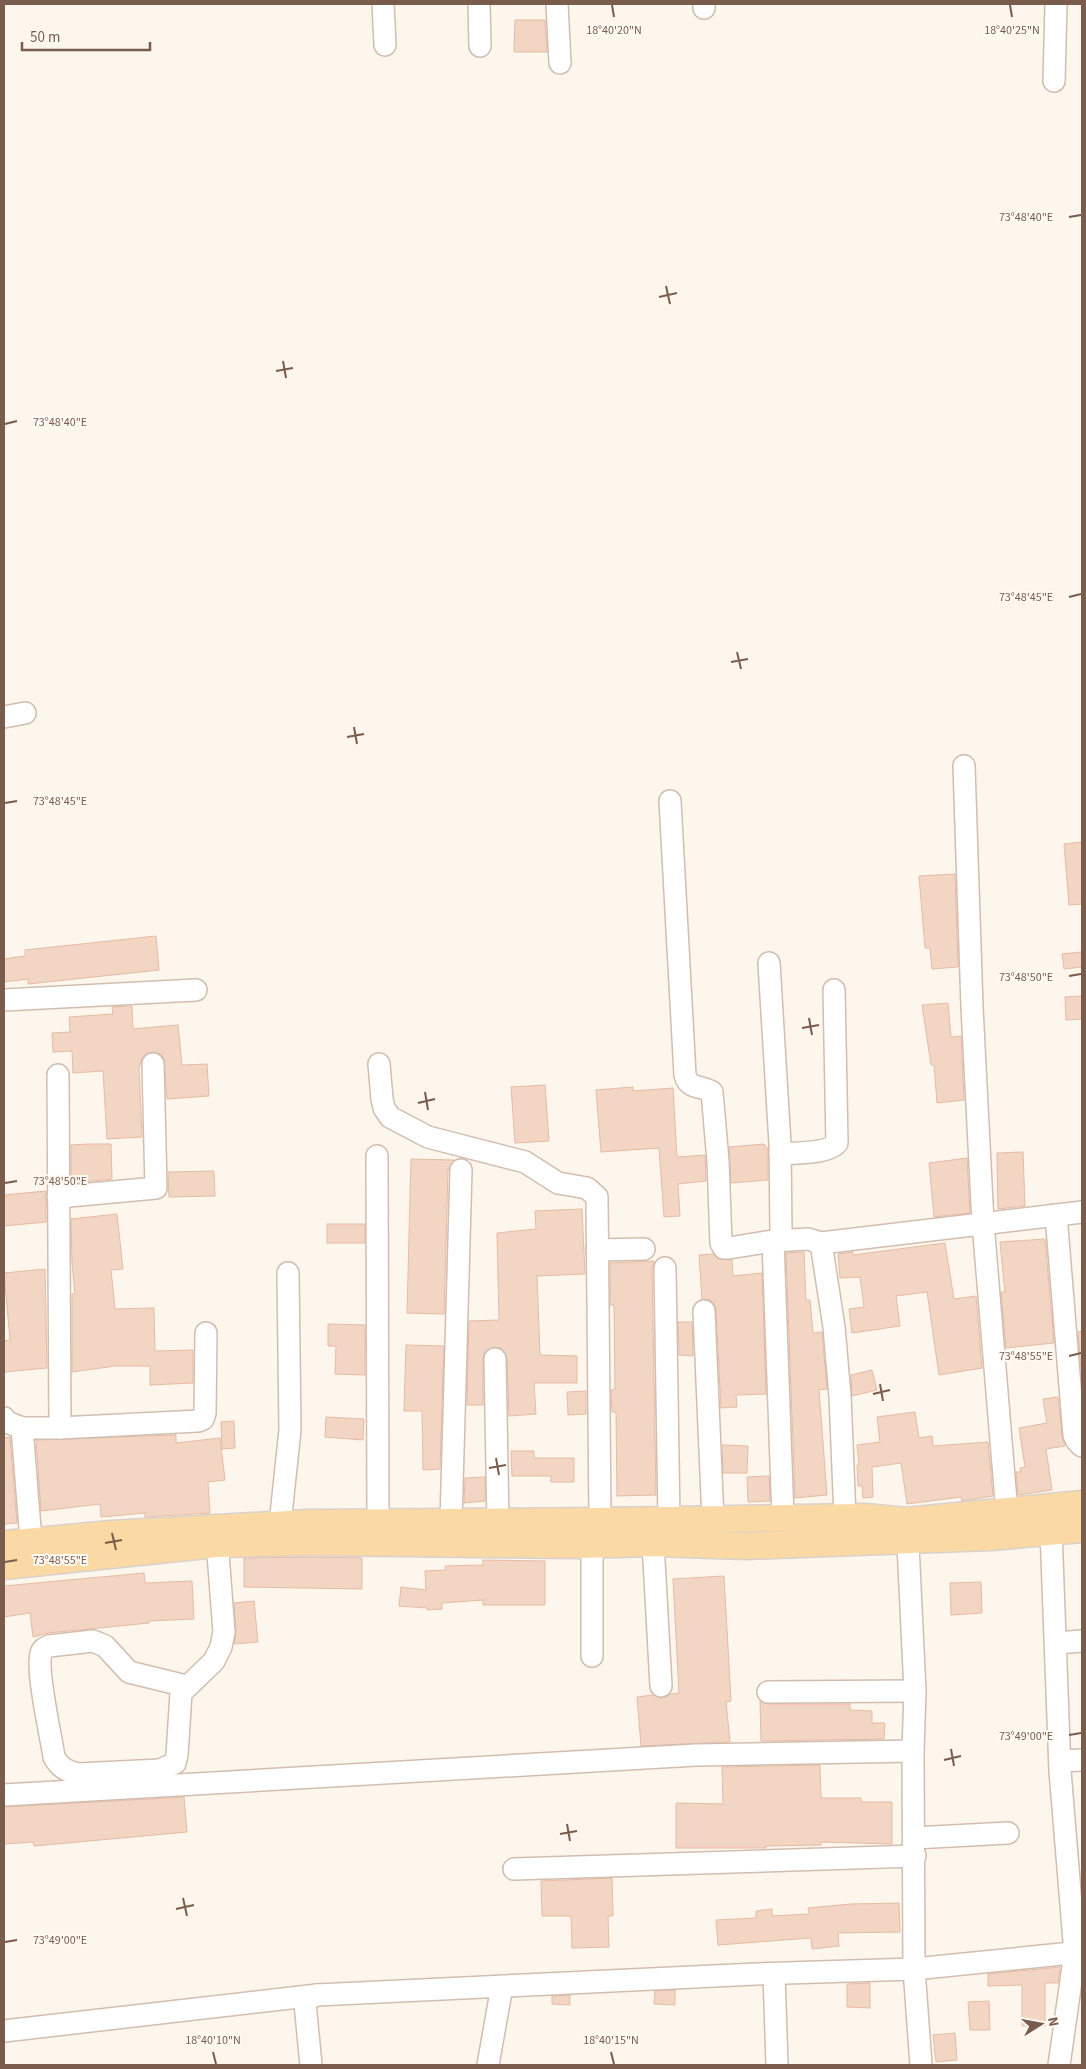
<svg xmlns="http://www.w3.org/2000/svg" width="1086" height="2069" font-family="'Source Sans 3',sans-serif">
<rect width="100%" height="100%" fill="#fdf6ec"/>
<g fill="#f3d5c3" stroke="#e6bba3">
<path d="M515,20H545L547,52H514Z"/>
<path d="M1082,842V904L1069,905L1064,844Z"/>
<path d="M955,874L958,967L932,969L930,948H925L919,876Z"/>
<path d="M156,936L159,970L28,984V979L4,982V959L25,956V950Z"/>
<path d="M1082,952V967L1064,969L1062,954Z"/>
<path d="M1082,996V1019L1066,1020L1065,997Z"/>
<path d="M948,1003L951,1037L961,1036L964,1100L937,1103L934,1065H931L922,1005Z"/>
<path d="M132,1006L133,1029L178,1025L182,1065L207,1064L209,1096L167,1099L164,1058L159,1053H147L142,1058L139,1068L142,1137L107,1139L103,1071L73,1073L72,1051L53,1052L52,1033L70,1032L69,1017L113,1014L112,1007Z"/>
<path d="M545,1085L549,1141L515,1143L511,1087Z"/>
<path d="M633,1087V1091L673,1088L677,1157L705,1155L706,1181L678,1184L680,1216L664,1217L659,1148L601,1152L596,1090Z"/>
<path d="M88,1144H111L112,1179L71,1183V1145Z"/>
<path d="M764,1144L768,1149V1180L731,1183L729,1147Z"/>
<path d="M1023,1152L1025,1206L998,1209L997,1153Z"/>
<path d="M967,1158L970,1213L934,1217L929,1163Z"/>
<path d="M411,1159L454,1160L448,1170L444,1314L407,1313Z"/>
<path d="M214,1171L215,1196L169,1197L168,1172Z"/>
<path d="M46,1191V1222L4,1226V1195Z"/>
<path d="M582,1209L585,1274L537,1276L540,1355L577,1356V1383H534L536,1414L509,1416L507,1358L501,1348L494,1347L484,1353L483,1359V1405H467L469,1321L499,1320L497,1233L536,1229L535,1211Z"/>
<path d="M117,1214L123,1269L111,1270L115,1309L154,1308L155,1351L193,1350V1383L150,1385V1366H115L72,1372V1294H75L72,1263L71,1219Z"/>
<rect x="327" y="1224" width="38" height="19"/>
<path d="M1045,1239L1054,1343L1006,1348L1001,1292H1005L1000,1242Z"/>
<path d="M945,1243L954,1299L976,1296L982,1368L939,1375L927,1292L896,1296L900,1326L852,1333L849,1309L864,1307L860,1277L840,1278L838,1254L853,1252V1255Z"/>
<path d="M804,1252L806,1300H810L813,1333L822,1332L827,1389L819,1390L827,1495L795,1498L786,1253Z"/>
<path d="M713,1254L718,1259L732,1260L733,1276L762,1273L766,1394L736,1395L737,1407L721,1408L716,1310L715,1305L710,1300L702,1299L699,1255Z"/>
<path d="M654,1261L652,1268L656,1495L617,1496L616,1412H612L611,1390L615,1389L614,1305H610V1263Z"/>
<path d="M45,1269L47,1368L4,1372V1341L10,1340L4,1273Z"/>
<path d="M678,1322H692L693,1356L679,1355Z"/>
<path d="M328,1324L365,1325V1375L335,1374L336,1346H328Z"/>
<path d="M1082,1331V1383L1078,1332Z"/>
<path d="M406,1345L444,1346L440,1469L423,1470L422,1411H404Z"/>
<path d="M872,1370L877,1390L852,1396L851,1375Z"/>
<path d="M586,1391V1414L568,1415L567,1392Z"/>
<path d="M1058,1397L1062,1436L1065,1446L1046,1449L1052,1490L1018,1495L1016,1472H1021L1020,1468L1025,1467L1019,1428L1047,1423L1043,1399Z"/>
<path d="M915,1412L919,1438L932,1436L933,1446L988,1442L993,1496L962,1501L961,1497L907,1504L901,1463L872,1467L873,1497L863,1498L862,1486H858L857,1465H859L857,1445L880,1442L877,1417Z"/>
<path d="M326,1417L364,1419L363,1440L325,1437Z"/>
<path d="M234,1421L235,1448L222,1449L221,1422Z"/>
<path d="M176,1435V1443L220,1438L225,1480L208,1482L210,1513L145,1517V1513L101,1517L100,1504L41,1511L36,1440Z"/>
<path d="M10,1437L17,1523L4,1524V1438Z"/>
<path d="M722,1445L748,1446L747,1473H723Z"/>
<path d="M511,1451H534V1458H574V1482H551V1476H512Z"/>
<path d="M769,1476L770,1501L748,1502L747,1477Z"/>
<path d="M485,1477V1501L464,1503L465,1478Z"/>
<path d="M313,1557L362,1558V1589L244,1587V1558Z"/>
<path d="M483,1560L545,1561V1605H483V1600L442,1603V1609L427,1610V1608L399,1606L401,1587L426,1590L425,1571L446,1570L445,1566L483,1565Z"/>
<path d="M144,1573L145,1583L192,1581L194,1619L149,1621V1623L48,1633L33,1637L30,1613L4,1617V1586Z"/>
<path d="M724,1576L731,1701L726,1702L730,1742L641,1746L637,1697L653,1695L662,1698L671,1694L679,1693L673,1579Z"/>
<path d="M981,1582L982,1613L951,1615L950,1583Z"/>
<path d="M254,1601L258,1642L234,1644L236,1631L234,1603Z"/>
<path d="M760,1701L768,1704H850V1710L872,1711V1723H885L884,1739L761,1741Z"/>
<path d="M820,1765L821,1798H861V1802H892V1844L821,1842V1845L766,1846V1848H676V1803L723,1804L722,1767Z"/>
<path d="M184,1797L187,1832L34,1846L33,1842L4,1844V1807Z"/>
<path d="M612,1878L613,1916H608L609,1947L572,1948L571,1916H542L541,1881Z"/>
<path d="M899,1903L900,1932L838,1933L839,1946L812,1949L811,1938L718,1945L716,1920L756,1918V1911L772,1909V1916L809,1914L808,1908L851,1904Z"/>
<path d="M1060,1967L1058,1983H1045V2026H1022V1985L988,1986V1974Z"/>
<path d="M870,1983V2008L847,2007V1984Z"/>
<path d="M675,1990V2005L654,2004L655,1991Z"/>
<path d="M570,1995V2005L552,2004V1996Z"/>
<path d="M989,2001L990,2030H970L968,2002Z"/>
<path d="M955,2033L957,2060L936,2062L933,2035Z"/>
</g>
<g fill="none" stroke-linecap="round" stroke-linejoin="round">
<g stroke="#d1beb0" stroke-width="24">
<g id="minor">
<path d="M383,4L385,45"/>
<path d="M479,4L480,46"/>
<path d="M557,4L560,63"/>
<path d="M704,4V8"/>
<path d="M1054,81L1056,4"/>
<path d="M4,717L25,713"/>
<path d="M964,766L972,1007L983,1223L1007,1513"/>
<path d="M670,801L685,1075C689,1090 701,1085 712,1092L718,1161L721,1243L724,1248H729L773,1241L778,1239L781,1233L780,1144L769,963"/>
<path d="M4,1000L196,990"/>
<path d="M379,1064L382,1099L384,1108L390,1117L428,1137L525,1162L558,1183L587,1188L597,1197L600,1521"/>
<path d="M780,1154C794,1153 828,1154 837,1143L834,990"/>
<path d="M377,1156L378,1523"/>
<path d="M58,1197L156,1188L153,1064"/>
<path d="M1056,1215L1074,1435L1077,1441L1082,1446"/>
<path d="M821,1243L1082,1212"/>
<path d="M597,1250L644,1249"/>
<path d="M665,1268L669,1520"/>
<path d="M704,1311L713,1520"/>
<path d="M495,1359L498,1522"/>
<path d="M4,1418L7,1422L22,1428"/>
<path d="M60,1428L198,1421L203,1419L205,1413L206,1333"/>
<path d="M783,1518L773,1241L808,1239L821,1243L834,1327L840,1396L845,1517"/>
<path d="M451,1522L461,1170"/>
<path d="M280,1524L290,1430L288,1273"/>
<path d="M907,1524L915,1691L913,1751L914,1969L921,2065"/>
<path d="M1051,1531L1060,1771L1075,1953L1059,2065"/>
<path d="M31,1541L22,1428H60L58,1075"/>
<path d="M653,1543L661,1686"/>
<path d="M1056,1643L1082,1641"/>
<path d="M592,1656V1545"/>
<path d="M186,1686L129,1672L105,1646L93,1641L49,1646C45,1648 42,1649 41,1654C36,1671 51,1736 54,1757C60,1768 67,1771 78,1774L160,1770L175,1763L177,1755L181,1693L214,1661L221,1647L224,1632L216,1528"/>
<path d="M768,1692L915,1691"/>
<path d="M1060,1761L1082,1760"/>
<path d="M4,1795L696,1755L913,1751"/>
<path d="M914,1838L1008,1833"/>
<path d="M514,1869L915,1856"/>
<path d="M774,1974L777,2065"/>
<path d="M4,2031L317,1995"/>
<path d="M311,2065L305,2003L309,1998L317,1995L756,1974L914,1969L1082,1952"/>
<path d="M488,2065L502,1986"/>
</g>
</g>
<g stroke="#dad1cd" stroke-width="29">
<g id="major">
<path d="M4,1544L111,1534L307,1523L600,1521L865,1517L906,1521L1082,1504"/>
<path d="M4,1566L216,1544L313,1542L578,1545L653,1543L745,1546L991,1537L1082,1529"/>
</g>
</g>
<use href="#minor" stroke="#fff" stroke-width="21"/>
<use href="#major" stroke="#fbd9a5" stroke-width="26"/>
</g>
<path fill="none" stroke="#7a5c4d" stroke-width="2" d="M612,5L614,17M1010,5L1012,17M1069,217L1081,215M666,286L670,304M659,297L677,293M283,361L286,378M276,371L293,368M5,424L17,421M1069,597L1081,594M737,652L741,669M731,662L748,659M354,727L357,744M347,737L364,734M5,803L17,801M1069,976L1081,974M809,1018L812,1035M802,1028L819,1025M425,1092L428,1110M418,1103L435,1099M5,1183L17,1181M1069,1356L1081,1353M880,1384L883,1401M873,1394L890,1390M496,1458L499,1475M489,1468L506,1465M112,1533L116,1550M105,1543L122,1540M5,1562L17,1560M1069,1735L1081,1733M951,1749L954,1766M944,1760L961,1756M567,1824L570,1841M560,1834L577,1831M183,1898L187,1916M176,1909L194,1905M5,1942L17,1940M213,2052L216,2064M611,2052L614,2064"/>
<g font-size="12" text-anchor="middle" fill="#7a5c4d" stroke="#fffaf3" stroke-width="4" stroke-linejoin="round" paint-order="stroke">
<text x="614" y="34">18°40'20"N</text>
<text x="1012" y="34">18°40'25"N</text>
<text x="1026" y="221">73°48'40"E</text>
<text x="60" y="426">73°48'40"E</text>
<text x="1026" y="601">73°48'45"E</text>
<text x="60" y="805">73°48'45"E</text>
<text x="1026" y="981">73°48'50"E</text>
<text x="60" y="1185">73°48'50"E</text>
<text x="1026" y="1360">73°48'55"E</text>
<text x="60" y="1564">73°48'55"E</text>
<text x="1026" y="1740">73°49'00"E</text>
<text x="60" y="1944">73°49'00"E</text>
<text x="213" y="2044">18°40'10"N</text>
<text x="611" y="2044">18°40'15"N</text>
</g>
<rect width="1086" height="2069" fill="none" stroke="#7a5c4d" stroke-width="10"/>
<g transform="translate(1041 2024) rotate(79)" stroke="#fffaf3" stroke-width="4" paint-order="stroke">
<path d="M0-4L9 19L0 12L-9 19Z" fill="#7a5c4d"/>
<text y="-8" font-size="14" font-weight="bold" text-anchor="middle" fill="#7a5c4d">N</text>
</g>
<path d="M22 42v8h128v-8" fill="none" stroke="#7a5c4d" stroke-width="2.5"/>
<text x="30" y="42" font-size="15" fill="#7a5c4d" stroke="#fffaf3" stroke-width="4" paint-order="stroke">50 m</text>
</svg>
